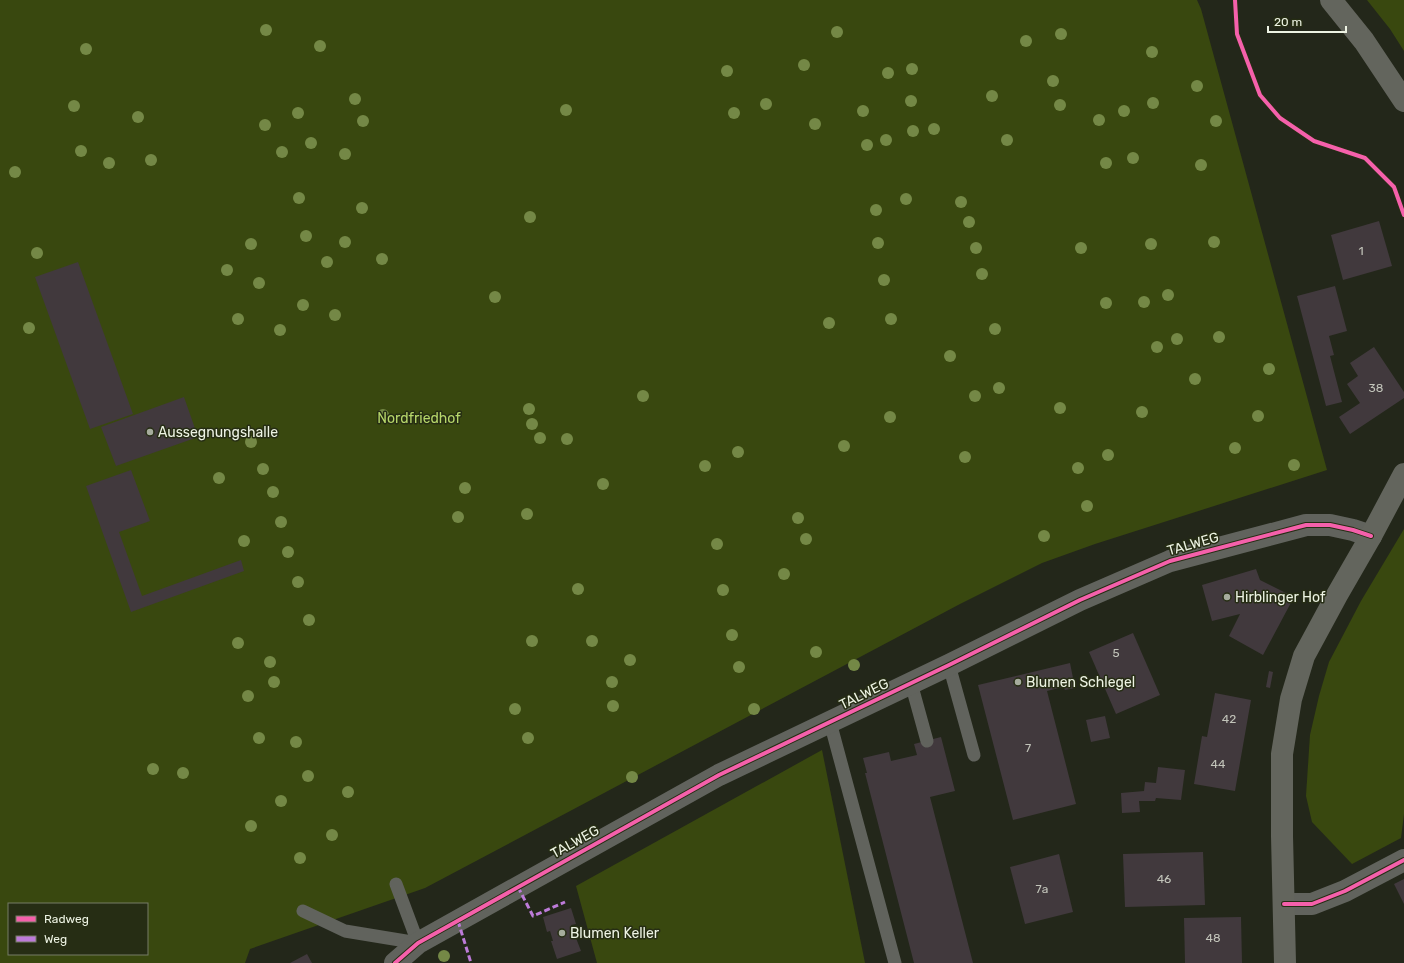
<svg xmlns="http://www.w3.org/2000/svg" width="1404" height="963" font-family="Rubik,sans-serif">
<rect width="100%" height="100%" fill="#23271a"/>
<g fill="#39480f" fill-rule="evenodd">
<path d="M0,0H1197L1201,9L1327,470L1095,544L1042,563L960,604L425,888L250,949L245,963H0ZM9,904H147V954H9Z"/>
<path d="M1367,0H1404V51L1390,29Z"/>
<path d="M1404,529V814L1401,838L1352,864L1312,822L1306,796L1310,735L1319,696L1329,662L1361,601Z"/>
<path d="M822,750L865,963H597L576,886Z"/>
</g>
<g fill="#41393d">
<path d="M1379,221L1392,266L1343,280L1331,235Z"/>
<path d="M78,262L133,414L90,429L35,277Z"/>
<path d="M1335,286L1347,331L1329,336L1334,355L1330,356L1342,402L1326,406L1297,296Z"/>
<path d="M1374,347L1404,392V398L1350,434L1339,417L1360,403L1347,384L1358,376L1350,363Z"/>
<path d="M184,397L198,437L116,466L101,427Z"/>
<path d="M131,470L150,521L119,532L142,596L241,560L244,571L131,612L86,486Z"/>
<path d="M1256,569L1260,580L1294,597L1263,655L1229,636L1240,614L1212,621L1202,585Z"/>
<path d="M1133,633L1160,695L1116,714L1089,652Z"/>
<path d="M1070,663L1075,688L1065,690L1063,687L1047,691L1076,804L1013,820L978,685Z"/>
<path d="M1269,671L1273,672L1270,688L1266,687Z"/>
<path d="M1215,693L1251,700L1235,791L1194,784L1202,736L1207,737Z"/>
<path d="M1105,716L1110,738L1091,742L1086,720Z"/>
<path d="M941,737L955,791L930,797L973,963H914L865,773H867L863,758L889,752L891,761L917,755L914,744Z"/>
<path d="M1158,767L1185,770L1181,800L1156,798L1155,801H1139L1140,812L1122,813L1121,793L1144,791L1145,782L1156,783Z"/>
<path d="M1203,852L1205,905L1125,907L1123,854Z"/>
<path d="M1059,854L1073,912L1025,924L1010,867Z"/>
<path d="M1404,879V904L1394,884Z"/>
<path d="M571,908L576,924L571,925L581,951L557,959L551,941H553L550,931L547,932L543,917Z"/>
<path d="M1241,917L1242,963H1185L1184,918Z"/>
<path d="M307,954L312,963H290Z"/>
</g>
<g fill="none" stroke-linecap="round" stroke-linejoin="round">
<g stroke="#61635d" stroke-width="13">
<path d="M949,665L974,755"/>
<path d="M911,683L927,741"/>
<path d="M830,722L895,963"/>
<path d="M396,884L418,943"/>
<path d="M303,911L345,931L418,943"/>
</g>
<g stroke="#61635d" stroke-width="22">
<path d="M1284,904H1312L1345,891L1404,860"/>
<path d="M395,963L418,943L719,775L949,665L1080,600L1170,561L1306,525H1330L1353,530L1371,536"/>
</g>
<g stroke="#63655d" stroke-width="22">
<path d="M1331,0L1364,41L1404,101"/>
<path d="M1285,963L1282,836V754L1291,699L1304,656L1337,595L1371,536L1404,474"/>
</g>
<g stroke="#bd7bd9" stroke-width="3" stroke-dasharray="6 3" stroke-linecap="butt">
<path d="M518,887L533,916L565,902"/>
<path d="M458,921L471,963"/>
</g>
<g stroke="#262d14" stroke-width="6">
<g id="cycleway">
<path d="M1235,0L1237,34L1260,95L1280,118L1314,141L1365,158L1394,187L1404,215"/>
<path d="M1284,904H1312L1345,891L1404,860"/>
<path d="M395,963L418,943L719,775L949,665L1080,600L1170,561L1306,525H1330L1353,530L1371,536"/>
</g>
</g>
<use href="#cycleway" stroke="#f560ab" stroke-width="4"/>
</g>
<g fill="#748846">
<circle cx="266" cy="30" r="6"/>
<circle cx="837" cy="32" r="6"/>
<circle cx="1061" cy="34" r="6"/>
<circle cx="1026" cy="41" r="6"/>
<circle cx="320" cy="46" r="6"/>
<circle cx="86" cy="49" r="6"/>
<circle cx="1152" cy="52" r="6"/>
<circle cx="804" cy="65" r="6"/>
<circle cx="912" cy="69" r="6"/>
<circle cx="727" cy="71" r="6"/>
<circle cx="888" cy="73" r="6"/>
<circle cx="1053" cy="81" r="6"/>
<circle cx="1197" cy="86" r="6"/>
<circle cx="992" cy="96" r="6"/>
<circle cx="355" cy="99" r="6"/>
<circle cx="911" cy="101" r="6"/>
<circle cx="1153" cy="103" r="6"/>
<circle cx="766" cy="104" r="6"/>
<circle cx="1060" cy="105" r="6"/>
<circle cx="74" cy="106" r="6"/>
<circle cx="566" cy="110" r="6"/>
<circle cx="863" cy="111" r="6"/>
<circle cx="1124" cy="111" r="6"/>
<circle cx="298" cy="113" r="6"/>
<circle cx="734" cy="113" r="6"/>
<circle cx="138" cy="117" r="6"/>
<circle cx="1099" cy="120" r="6"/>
<circle cx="363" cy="121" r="6"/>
<circle cx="1216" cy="121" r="6"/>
<circle cx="815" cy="124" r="6"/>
<circle cx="265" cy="125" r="6"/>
<circle cx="934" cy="129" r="6"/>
<circle cx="913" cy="131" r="6"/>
<circle cx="886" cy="140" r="6"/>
<circle cx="1007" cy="140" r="6"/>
<circle cx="311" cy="143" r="6"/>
<circle cx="867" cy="145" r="6"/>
<circle cx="81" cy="151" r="6"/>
<circle cx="282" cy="152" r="6"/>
<circle cx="345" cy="154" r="6"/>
<circle cx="1133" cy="158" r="6"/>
<circle cx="151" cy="160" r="6"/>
<circle cx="109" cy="163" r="6"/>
<circle cx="1106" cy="163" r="6"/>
<circle cx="1201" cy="165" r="6"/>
<circle cx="15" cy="172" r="6"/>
<circle cx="299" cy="198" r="6"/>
<circle cx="906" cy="199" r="6"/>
<circle cx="961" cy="202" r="6"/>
<circle cx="362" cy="208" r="6"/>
<circle cx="876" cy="210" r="6"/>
<circle cx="530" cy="217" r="6"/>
<circle cx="969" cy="222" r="6"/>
<circle cx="306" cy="236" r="6"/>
<circle cx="345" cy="242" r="6"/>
<circle cx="1214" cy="242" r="6"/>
<circle cx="878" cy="243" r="6"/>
<circle cx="251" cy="244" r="6"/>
<circle cx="1151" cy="244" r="6"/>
<circle cx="976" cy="248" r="6"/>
<circle cx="1081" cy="248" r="6"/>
<circle cx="37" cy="253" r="6"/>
<circle cx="382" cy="259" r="6"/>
<circle cx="327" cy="262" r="6"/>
<circle cx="227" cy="270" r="6"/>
<circle cx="982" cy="274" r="6"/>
<circle cx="884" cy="280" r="6"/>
<circle cx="259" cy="283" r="6"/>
<circle cx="1168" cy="295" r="6"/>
<circle cx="495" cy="297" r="6"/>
<circle cx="1144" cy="302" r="6"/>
<circle cx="1106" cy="303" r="6"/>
<circle cx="303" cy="305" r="6"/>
<circle cx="335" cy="315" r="6"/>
<circle cx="238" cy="319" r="6"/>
<circle cx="891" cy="319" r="6"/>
<circle cx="829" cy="323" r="6"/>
<circle cx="29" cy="328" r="6"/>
<circle cx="995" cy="329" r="6"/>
<circle cx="280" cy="330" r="6"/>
<circle cx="1219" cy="337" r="6"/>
<circle cx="1177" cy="339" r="6"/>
<circle cx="1157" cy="347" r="6"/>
<circle cx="950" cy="356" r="6"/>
<circle cx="1269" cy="369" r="6"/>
<circle cx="1195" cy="379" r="6"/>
<circle cx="999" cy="388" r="6"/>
<circle cx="643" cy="396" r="6"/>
<circle cx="975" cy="396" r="6"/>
<circle cx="1060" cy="408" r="6"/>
<circle cx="529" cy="409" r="6"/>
<circle cx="1142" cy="412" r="6"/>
<circle cx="383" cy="415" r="6"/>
<circle cx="1258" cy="416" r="6"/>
<circle cx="890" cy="417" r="6"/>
<circle cx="532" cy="424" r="6"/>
<circle cx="540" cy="438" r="6"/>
<circle cx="567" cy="439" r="6"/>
<circle cx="251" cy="442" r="6"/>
<circle cx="844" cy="446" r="6"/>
<circle cx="1235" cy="448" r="6"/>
<circle cx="738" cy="452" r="6"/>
<circle cx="1108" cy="455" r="6"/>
<circle cx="965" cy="457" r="6"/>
<circle cx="1294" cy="465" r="6"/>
<circle cx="705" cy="466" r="6"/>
<circle cx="1078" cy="468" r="6"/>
<circle cx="263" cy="469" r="6"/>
<circle cx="219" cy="478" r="6"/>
<circle cx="603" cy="484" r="6"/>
<circle cx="465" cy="488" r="6"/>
<circle cx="273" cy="492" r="6"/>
<circle cx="1087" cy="506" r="6"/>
<circle cx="527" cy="514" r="6"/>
<circle cx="458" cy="517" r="6"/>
<circle cx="798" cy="518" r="6"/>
<circle cx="281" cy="522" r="6"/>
<circle cx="1044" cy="536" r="6"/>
<circle cx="806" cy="539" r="6"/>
<circle cx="244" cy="541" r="6"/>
<circle cx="717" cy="544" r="6"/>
<circle cx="288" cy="552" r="6"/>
<circle cx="784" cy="574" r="6"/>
<circle cx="298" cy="582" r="6"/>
<circle cx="578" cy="589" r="6"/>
<circle cx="723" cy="590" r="6"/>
<circle cx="309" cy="620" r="6"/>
<circle cx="732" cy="635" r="6"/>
<circle cx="532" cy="641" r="6"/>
<circle cx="592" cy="641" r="6"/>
<circle cx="238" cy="643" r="6"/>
<circle cx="816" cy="652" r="6"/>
<circle cx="630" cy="660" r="6"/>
<circle cx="270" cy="662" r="6"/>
<circle cx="854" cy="665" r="6"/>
<circle cx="739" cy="667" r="6"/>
<circle cx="274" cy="682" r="6"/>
<circle cx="612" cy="682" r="6"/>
<circle cx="248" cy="696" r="6"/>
<circle cx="613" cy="706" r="6"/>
<circle cx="515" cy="709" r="6"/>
<circle cx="754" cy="709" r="6"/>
<circle cx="259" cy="738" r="6"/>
<circle cx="528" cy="738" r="6"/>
<circle cx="296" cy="742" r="6"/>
<circle cx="153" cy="769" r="6"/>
<circle cx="183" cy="773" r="6"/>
<circle cx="308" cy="776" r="6"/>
<circle cx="632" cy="777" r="6"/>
<circle cx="348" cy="792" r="6"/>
<circle cx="281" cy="801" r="6"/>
<circle cx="251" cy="826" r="6"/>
<circle cx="332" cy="835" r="6"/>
<circle cx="300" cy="858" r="6"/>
<circle cx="444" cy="956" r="6"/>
</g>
<g fill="#a6ac9d" stroke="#262d14" stroke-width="1.5">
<circle cx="150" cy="432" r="4"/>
<circle cx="1227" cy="597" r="4"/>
<circle cx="1018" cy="682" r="4"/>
<circle cx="562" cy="933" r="4"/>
</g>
<g text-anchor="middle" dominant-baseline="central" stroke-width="3" stroke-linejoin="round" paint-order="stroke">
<g font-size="12" fill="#c2c4ba">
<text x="1361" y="251">1</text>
<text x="1376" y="388">38</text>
<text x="1116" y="653">5</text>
<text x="1229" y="719">42</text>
<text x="1028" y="748">7</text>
<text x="1218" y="764">44</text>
<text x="1164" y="879">46</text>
<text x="1042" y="889">7a</text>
<text x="1213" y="938">48</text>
</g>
<g font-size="14" fill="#b7d76a" stroke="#262d14">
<text x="419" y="418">Nordfriedhof</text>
</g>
<g font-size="14" fill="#edf3e3" stroke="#262d14" text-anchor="start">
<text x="158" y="432">Aussegnungshalle</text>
<text x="1235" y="597">Hirblinger Hof</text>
<text x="1026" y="682">Blumen Schlegel</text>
<text x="570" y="933">Blumen Keller</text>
</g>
<g font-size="14" fill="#edf3e3" stroke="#262d14">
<text transform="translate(1193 544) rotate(-16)">TALWEG</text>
<text transform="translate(864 694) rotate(-26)">TALWEG</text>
<text transform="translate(575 842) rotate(-29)">TALWEG</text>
</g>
</g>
<rect x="8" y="903" width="140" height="52" fill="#262d14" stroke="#767c67"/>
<rect x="16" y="916" width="20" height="6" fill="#f560ab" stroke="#767c67"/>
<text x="44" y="923" font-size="12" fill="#edf3e3">Radweg</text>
<rect x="16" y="936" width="20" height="6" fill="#bd7bd9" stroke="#767c67"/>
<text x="44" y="943" font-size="12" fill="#edf3e3">Weg</text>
<path d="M1268 26v6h78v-6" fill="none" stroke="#edf3e3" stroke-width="2"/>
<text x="1274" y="26" font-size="12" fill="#edf3e3" stroke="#262d14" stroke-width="3" paint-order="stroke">20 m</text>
</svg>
